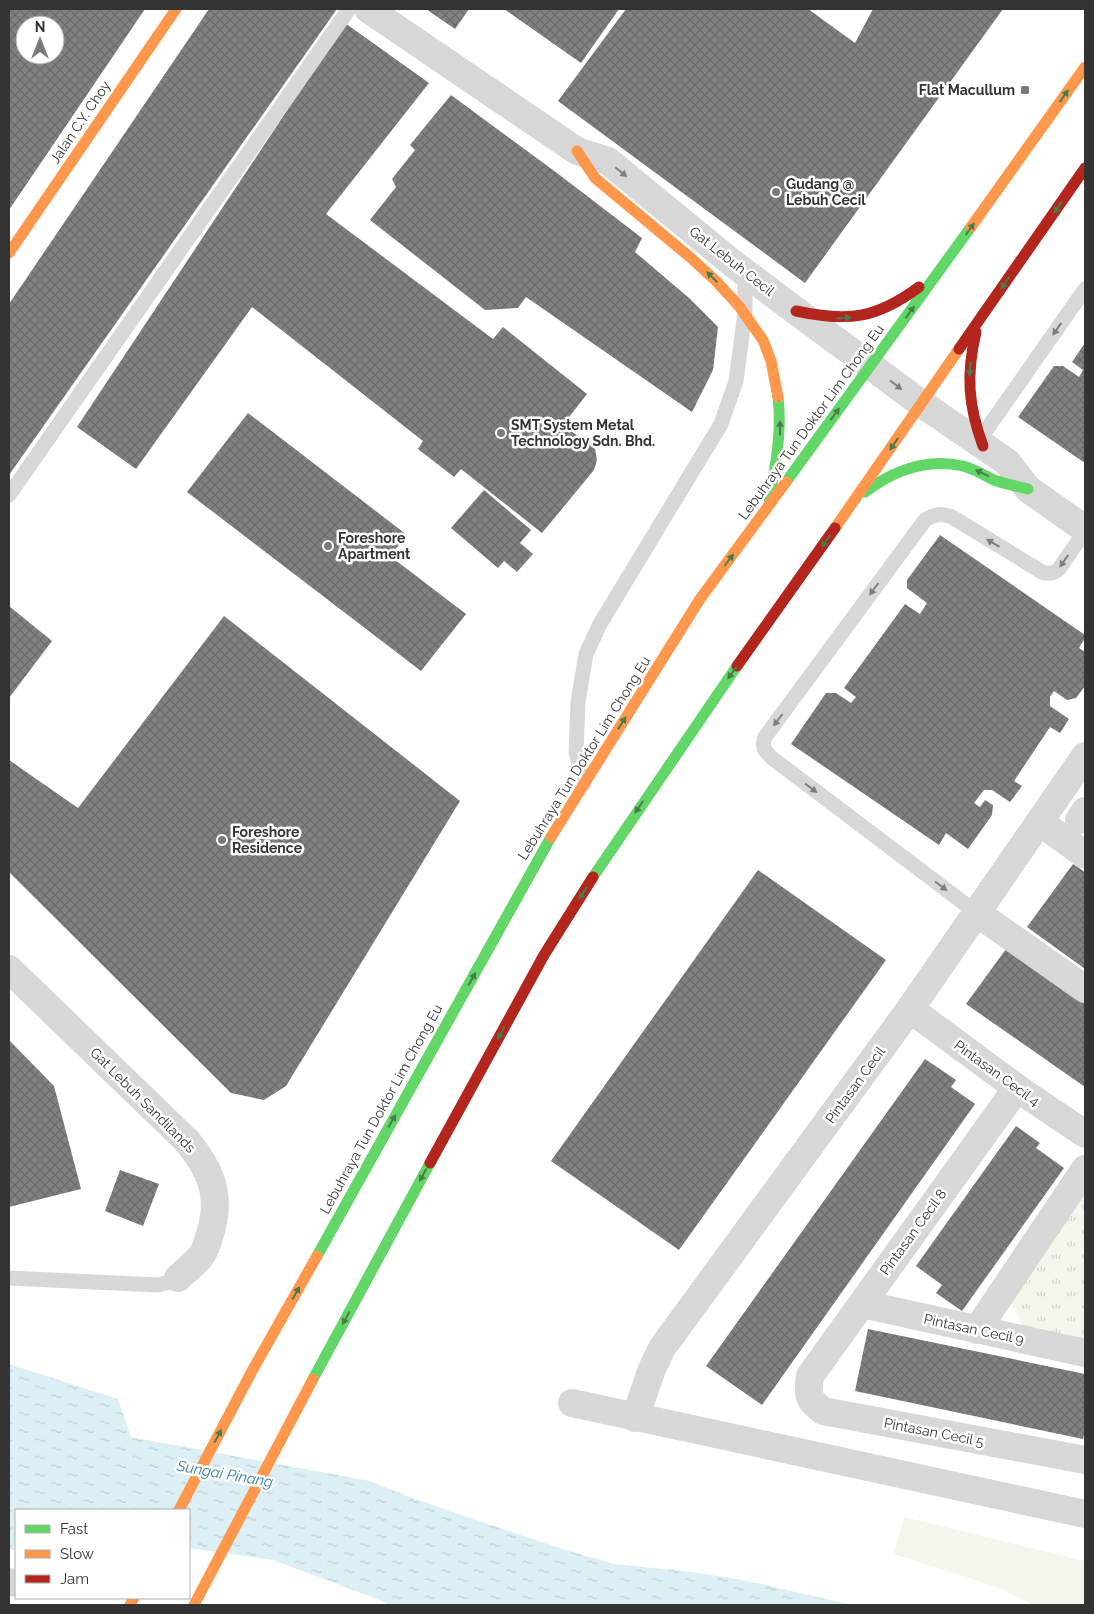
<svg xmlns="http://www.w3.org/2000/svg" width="1094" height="1614" font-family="Raleway,sans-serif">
<defs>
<pattern id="grass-tufts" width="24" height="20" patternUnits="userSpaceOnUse" patternTransform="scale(1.25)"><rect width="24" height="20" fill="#f2f6ed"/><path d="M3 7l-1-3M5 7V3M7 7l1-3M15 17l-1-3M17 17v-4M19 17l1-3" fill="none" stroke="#d0d3cc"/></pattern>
<pattern id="water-ripples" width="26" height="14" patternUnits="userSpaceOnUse" patternTransform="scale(1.25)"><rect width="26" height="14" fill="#dbeff5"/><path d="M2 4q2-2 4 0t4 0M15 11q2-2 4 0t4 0" fill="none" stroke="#bccdd2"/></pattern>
<pattern id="building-cross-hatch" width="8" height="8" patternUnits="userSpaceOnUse" patternTransform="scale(1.25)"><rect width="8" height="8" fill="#818181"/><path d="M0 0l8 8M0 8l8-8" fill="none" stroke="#6a6a6a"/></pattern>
</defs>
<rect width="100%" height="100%" fill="#fff"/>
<path fill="url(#grass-tufts)" d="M1085,1193V1341L1023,1327L1011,1302Z"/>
<path fill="#f2f6ed" d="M904,1517L1085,1561V1605H1034L999,1588L894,1554Z"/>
<path fill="url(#water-ripples)" d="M9,1364L118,1399L131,1437L370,1481L399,1493L458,1514L569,1551L614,1564L693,1572L748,1581L852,1605H389L380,1600L273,1560L189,1548V1510H16V1550L9,1549Z"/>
<g fill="url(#building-cross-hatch)" fill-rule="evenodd">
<path d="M9,9H145L9,210ZM25,25H55V55H25Z"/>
<path d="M209,9H337L9,475V304Z"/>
<path d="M426,9H469L455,29Z"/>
<path d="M504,9H619L581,63Z"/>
<path d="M626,9H808L855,43L873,9H1003L805,283L558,101Z"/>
<path d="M345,23L429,83L326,214L493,339L503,327L587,394L563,425L595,449L597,460L594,470L542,533L461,469L454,477L418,449L423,441L252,307L136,469L77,427Z"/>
<path d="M451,95L557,173L642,238L635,252L689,298L718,327L713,370L692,412L526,297L518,308L485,310L370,220L396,187L392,179L415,150L410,145Z"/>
<path d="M1085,343V463L1018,417L1054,366H1063L1079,377L1083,370L1072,362Z"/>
<path d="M248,413L407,535L390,556L466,614L421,671L187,492Z"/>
<path d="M484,490L531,530L520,543L533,554L517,572L504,561L498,568L451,528Z"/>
<path d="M940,535L1085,635V638L1079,648L1085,652V686L1076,698L1067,700L1054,691L1050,697V706L1069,719L1060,733L1050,727L1014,781L1022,786L1010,802L992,790H984L974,803L980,807L985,800L993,805L992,815L968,849L946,833L939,845L791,744L826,693H836L851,703L856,697L844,688L905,604L920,614L927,603L907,588V580Z"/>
<path d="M9,606L52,641L9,698Z"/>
<path d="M224,616L460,801L286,1086L264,1100L231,1093L9,872V760L78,808Z"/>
<path d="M1073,864L1085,872V969L1027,927Z"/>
<path d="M758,870L886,960L679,1250L551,1161Z"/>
<path d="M1006,949L1085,1004V1087L966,1004Z"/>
<path d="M9,1040L54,1086L81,1189L9,1207Z"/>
<path d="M925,1059L956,1080L951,1087L975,1104L762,1405L706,1366Z"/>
<path d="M1016,1126L1040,1143L1036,1148L1064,1168L962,1311L936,1293L942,1285L916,1266Z"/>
<path d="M120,1170L159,1184L143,1226L105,1211Z"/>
<path d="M868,1329L1085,1374V1430L1083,1439L855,1391Z"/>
</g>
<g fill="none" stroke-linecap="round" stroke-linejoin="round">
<g stroke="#d7d7d7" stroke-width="15">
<path d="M980,439L1085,289"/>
<path d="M9,495L349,9"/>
<path d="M584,784L576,752L578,702L586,654L600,624L721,424L736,381L745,313V272"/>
<path d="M977,913L772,758C765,751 761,747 765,737L925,520C935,514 941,513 952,517L1042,572C1049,574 1053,574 1059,569L1085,531"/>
<path d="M9,1278L158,1285L173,1281L178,1278"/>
</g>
<g stroke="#d7d7d7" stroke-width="28">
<path d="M368,9L577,151L608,161L731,262L796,311L922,404L1007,462L1028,489L1085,529"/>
<path d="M1079,820L1085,811"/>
<path d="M1040,822L1085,855"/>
<path d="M977,913L1085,989"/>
<path d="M9,969L187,1141C211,1170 222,1196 210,1234C208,1241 205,1251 201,1256C195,1264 185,1271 178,1278"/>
<path d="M910,1009L1017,1088L1085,1134"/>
<path d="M1017,1088L810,1376C808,1396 807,1399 823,1411L1085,1460"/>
<path d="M862,1304L1085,1353"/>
<path d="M977,1330L1085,1169"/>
<path d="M572,1403L1085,1514"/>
<path d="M635,1418L652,1369L662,1348L910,1009L1085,756"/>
<path d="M9,1582L16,1583"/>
</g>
<g stroke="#63d668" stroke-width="11">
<path d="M786,482L971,227"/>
<path d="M865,492C893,471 927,458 963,466C974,469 984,475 994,480C1005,484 1017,486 1028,489"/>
<path d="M769,499C776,465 782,432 778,397"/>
<path d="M593,877L737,666"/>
<path d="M317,1256L551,837"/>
<path d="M313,1379L430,1163"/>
</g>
<g stroke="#ff974d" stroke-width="11">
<path d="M577,151L595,178L691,258L716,281L739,306L763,340L771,361L778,397"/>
<path d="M971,227L1085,67"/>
<path d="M9,253L176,9"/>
<path d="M835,528L959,349"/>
<path d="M551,837L700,599L786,482"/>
<path d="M179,1510L252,1371L317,1256"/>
<path d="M130,1605L134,1598"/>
<path d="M194,1605L313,1379"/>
</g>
<g stroke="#b3261e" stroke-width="11">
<path d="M796,311C848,322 876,319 919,287"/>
<path d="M976,332C966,375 968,405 983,446"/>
<path d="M959,349L1085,168"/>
<path d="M737,666L835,528"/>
<path d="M430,1163L544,955L593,877"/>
</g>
</g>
<defs><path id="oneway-solid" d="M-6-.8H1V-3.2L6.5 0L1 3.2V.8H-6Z" transform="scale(1.25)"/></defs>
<g fill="#497c4b">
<use href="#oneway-solid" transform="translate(1064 96) rotate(-55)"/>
<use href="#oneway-solid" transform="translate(1058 207) rotate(125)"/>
<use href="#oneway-solid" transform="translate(970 229) rotate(-55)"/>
<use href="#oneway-solid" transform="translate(712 277) rotate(-136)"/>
<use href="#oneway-solid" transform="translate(1005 283) rotate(125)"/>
<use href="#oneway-solid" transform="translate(910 312) rotate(-54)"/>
<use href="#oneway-solid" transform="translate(844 318) rotate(-4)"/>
<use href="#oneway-solid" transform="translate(970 369) rotate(95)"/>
<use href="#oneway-solid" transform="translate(835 414) rotate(-54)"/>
<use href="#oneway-solid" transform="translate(780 428) rotate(-90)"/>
<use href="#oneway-solid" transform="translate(894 444) rotate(125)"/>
<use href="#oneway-solid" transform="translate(982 473) rotate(-154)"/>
<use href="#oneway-solid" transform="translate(826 541) rotate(125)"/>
<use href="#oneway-solid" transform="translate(729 560) rotate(-53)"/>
<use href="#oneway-solid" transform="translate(732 673) rotate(126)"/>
<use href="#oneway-solid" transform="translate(622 723) rotate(-58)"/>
<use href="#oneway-solid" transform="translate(639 807) rotate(124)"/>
<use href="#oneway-solid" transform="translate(583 893) rotate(123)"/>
<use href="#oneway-solid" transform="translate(472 979) rotate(-60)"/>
<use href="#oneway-solid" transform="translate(501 1033) rotate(118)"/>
<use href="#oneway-solid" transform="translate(392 1121) rotate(-61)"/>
<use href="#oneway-solid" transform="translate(423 1175) rotate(119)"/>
<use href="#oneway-solid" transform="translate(296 1293) rotate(-61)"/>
<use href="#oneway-solid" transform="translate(346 1318) rotate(118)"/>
<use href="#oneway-solid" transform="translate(218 1436) rotate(-62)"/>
</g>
<g fill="#7d7d7d">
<use href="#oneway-solid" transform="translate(621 172) rotate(39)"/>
<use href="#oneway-solid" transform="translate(1057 329) rotate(125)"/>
<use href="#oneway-solid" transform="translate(896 385) rotate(37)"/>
<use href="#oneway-solid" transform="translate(993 543) rotate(-149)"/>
<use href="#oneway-solid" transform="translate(1064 561) rotate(125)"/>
<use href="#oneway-solid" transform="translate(874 589) rotate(127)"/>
<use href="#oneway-solid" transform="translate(778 720) rotate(127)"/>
<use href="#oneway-solid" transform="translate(811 788) rotate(37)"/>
<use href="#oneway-solid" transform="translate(941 886) rotate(37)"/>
</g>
<g fill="#7a7a7a" stroke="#fff" stroke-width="2">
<rect x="1020" y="85" width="10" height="10" rx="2.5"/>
<circle cx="776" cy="192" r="5"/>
<circle cx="501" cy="433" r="5"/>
<circle cx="328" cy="546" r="5"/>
<circle cx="222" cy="840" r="5"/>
</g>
<g text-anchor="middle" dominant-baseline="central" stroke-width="5" stroke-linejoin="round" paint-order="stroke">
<g font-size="14" font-weight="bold" fill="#333" stroke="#fff" text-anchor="start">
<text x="1015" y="90" text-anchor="end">Flat Macullum</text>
<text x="786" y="184">Gudang @<tspan x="786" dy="16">Lebuh Cecil</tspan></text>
<text x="511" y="425">SMT System Metal<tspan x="511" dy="16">Technology Sdn. Bhd.</tspan></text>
<text x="338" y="538">Foreshore<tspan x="338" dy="16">Apartment</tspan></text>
<text x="232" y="832">Foreshore<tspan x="232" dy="16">Residence</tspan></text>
</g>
<g font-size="14" fill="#333" stroke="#fff">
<text transform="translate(80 122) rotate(-56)">Jalan C.Y. Choy</text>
<text transform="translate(732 261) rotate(38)">Gat Lebuh Cecil</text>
<text transform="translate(811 422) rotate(-54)">Lebuhraya Tun Doktor Lim Chong Eu</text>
<text transform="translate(584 758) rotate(-58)">Lebuhraya Tun Doktor Lim Chong Eu</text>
<text transform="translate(997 1073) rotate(36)">Pintasan Cecil 4</text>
<text transform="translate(855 1085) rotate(-54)">Pintasan Cecil</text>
<text transform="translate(143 1100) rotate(45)">Gat Lebuh Sandilands</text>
<text transform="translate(381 1109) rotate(-61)">Lebuhraya Tun Doktor Lim Chong Eu</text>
<text transform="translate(913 1232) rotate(-54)">Pintasan Cecil 8</text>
<text transform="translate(974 1329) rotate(12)">Pintasan Cecil 9</text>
<text transform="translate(934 1432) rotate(11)">Pintasan Cecil 5</text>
</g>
<g font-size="15" font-style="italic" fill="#357f98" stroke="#fff">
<text transform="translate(225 1474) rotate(10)">Sungai Pinang</text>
</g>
</g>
<rect width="1094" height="1614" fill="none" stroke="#333333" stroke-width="20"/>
<rect x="15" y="1509" width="175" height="90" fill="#ffffff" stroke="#adadad"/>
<rect x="25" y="1525" width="25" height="8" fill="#63d668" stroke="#adadad"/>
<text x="60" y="1534" font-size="15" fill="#333333">Fast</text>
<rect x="25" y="1550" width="25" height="8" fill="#ff974d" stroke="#adadad"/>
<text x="60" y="1559" font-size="15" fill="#333333">Slow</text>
<rect x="25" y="1575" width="25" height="8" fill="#b3261e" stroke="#adadad"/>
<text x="60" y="1584" font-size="15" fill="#333333">Jam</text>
<g transform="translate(40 40)"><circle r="24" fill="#ffffff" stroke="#adadad"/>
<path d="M0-4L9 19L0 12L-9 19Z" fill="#7a7a7a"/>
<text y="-8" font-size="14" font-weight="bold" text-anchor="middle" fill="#333333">N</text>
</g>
</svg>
